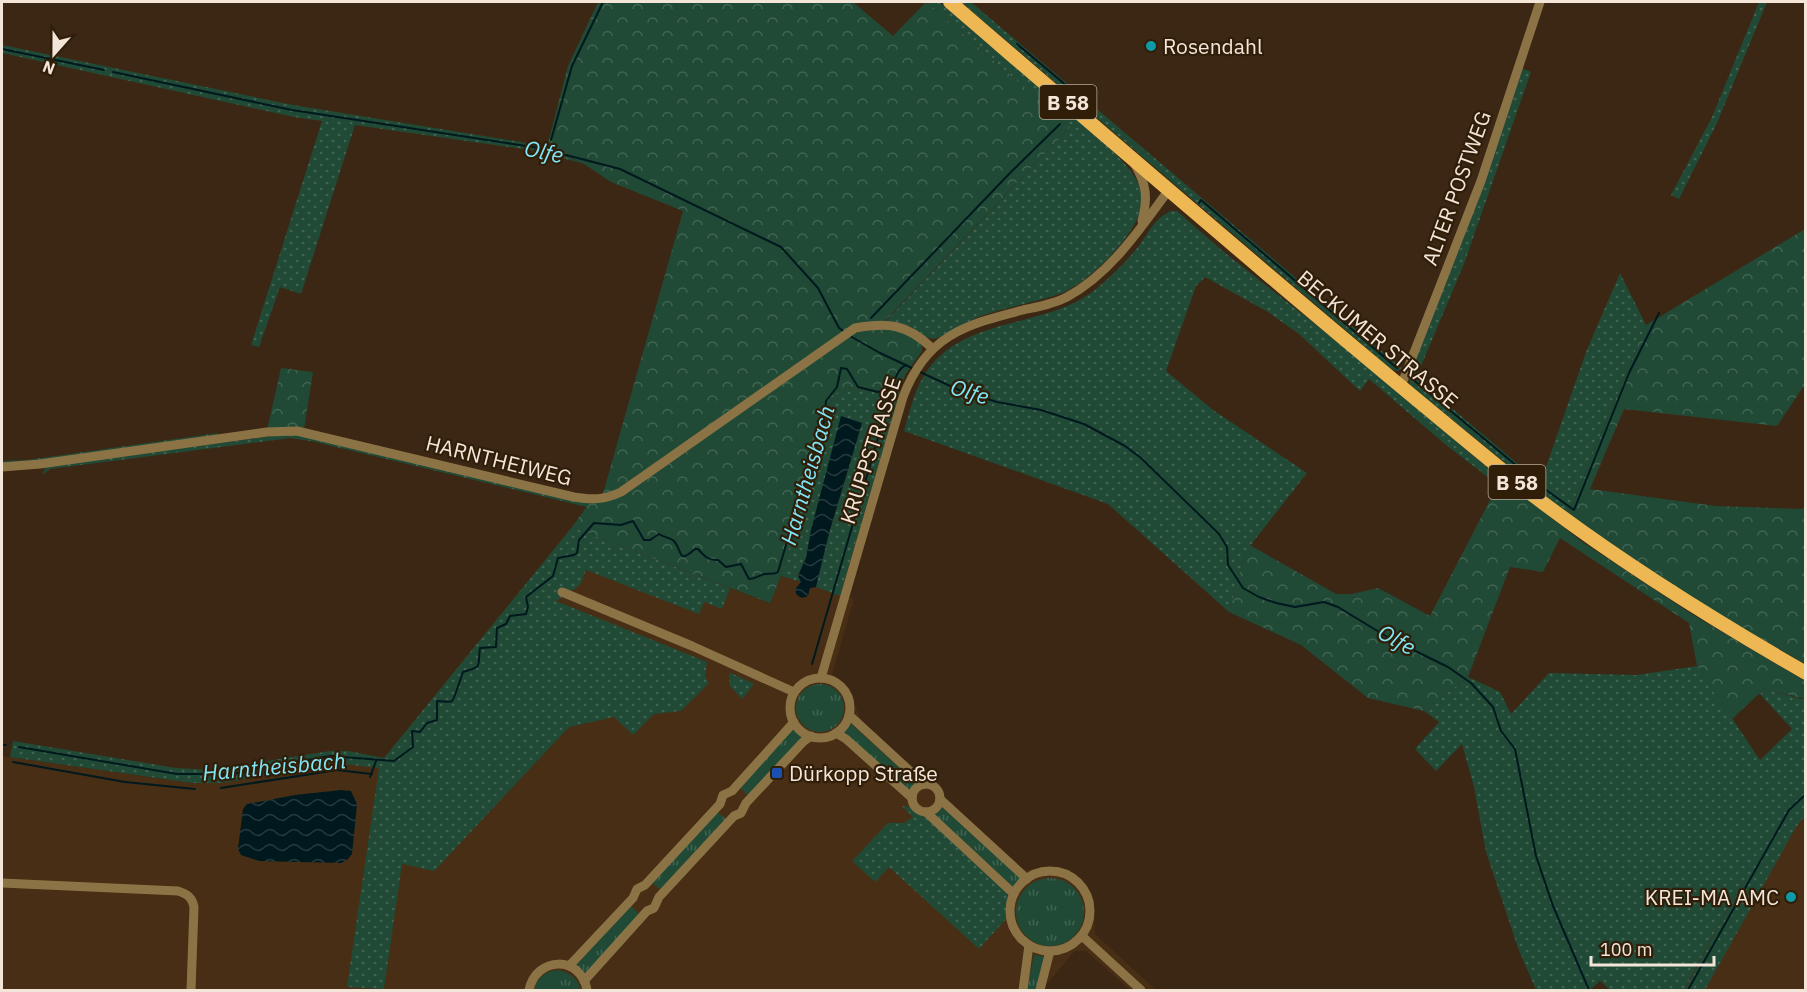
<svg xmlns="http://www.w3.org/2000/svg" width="1807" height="992" font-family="'IBM Plex Sans',sans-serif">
<defs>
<pattern id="grass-dots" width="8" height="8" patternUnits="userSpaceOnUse" patternTransform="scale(1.5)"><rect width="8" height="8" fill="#204a36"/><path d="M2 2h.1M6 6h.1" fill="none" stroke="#416452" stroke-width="1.8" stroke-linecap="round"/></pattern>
<pattern id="forest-crowns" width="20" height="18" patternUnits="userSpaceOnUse" patternTransform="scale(1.5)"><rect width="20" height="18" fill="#204a36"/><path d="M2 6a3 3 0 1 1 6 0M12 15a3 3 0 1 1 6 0" fill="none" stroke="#416452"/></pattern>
<pattern id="park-tufts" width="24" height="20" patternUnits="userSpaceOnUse" patternTransform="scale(1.5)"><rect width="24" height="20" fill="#204a36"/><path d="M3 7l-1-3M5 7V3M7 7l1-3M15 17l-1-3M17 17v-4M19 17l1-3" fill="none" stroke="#416452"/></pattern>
<pattern id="water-waves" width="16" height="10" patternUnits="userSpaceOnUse" patternTransform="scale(1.5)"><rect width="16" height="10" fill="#00191e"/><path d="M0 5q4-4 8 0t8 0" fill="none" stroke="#263a3e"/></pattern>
</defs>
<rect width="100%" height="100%" fill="#3b2713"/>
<g fill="#472e14">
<path d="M572,527L769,603L781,576L801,582L795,591L799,597L802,598H805L810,588L816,587L854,599L832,675L843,684L850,693L861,721L920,776L937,786L945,799L1020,868L1028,870L1055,867L1067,869L1078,876L1088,887L1094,900L1095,934L1156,990H1130L1086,951H1075L1046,985L1045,990H2V756L192,783H221L253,778L335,763H380Z"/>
<path d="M1805,778V990H1684L1785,800Z"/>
</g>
<g fill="url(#grass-dots)">
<path d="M926,2H939L1082,124C1101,141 1136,168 1142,193C1149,225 1090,282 1062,293C1035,303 1005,307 978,317C963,324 948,336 933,339L926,337L912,328L886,321L1070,127Z"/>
<path d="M961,2H971L1402,368L1397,371L1391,369Z"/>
<path d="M1759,2H1767L1717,123L1679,199L1671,195L1712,117Z"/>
<path d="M2,45L293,105L539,145L584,164L537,151L355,125L301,294L280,287L259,347L251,345L322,121L294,117L2,53Z"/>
<path d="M1519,67L1531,72L1464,264L1416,378L1538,481L1535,484L1530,483L1410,385L1408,378Z"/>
<path d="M1171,211H1177L1225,253L1339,343L1501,479L1498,485L1446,445L1369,379L1360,391L1299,334L1268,312L1205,277L1196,286L1166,371L1213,410L1307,473L1246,551L1229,612L1108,504L904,431C909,414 913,395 922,379C958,314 1044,331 1096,289C1111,277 1125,263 1138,247C1149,233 1152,220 1171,211Z"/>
<path d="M1620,273L1646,325L1568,514L1538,490L1586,352Z"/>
<path d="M852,387L898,398L840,596L816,587V583L829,533L862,423L832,458L820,495L806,558L798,575L801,582L781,576L834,394Z"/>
<path d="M218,433L217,437L2,465V461L27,460Z"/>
<path d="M296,433L590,502L587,507L311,441L290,438L50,469L42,475L45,468L50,465Z"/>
<path d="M572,527L730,588L722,609L704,602L699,614L586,570L580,585L556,601L707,662L705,677L709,683L681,711L654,714L633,735L614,717L569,727L434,871L402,864L384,989L347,987L379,768L335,763L253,778L221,783H192L10,757L13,741L176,768L210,770L330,751H348L384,758Z"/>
<path d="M1697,666L1760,760L1792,729L1760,694L1764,689L1805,700V816L1796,827L1705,990H1685L1753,861L1684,990H1610L1600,981L1590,990H1536L1518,948L1486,852L1474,787L1462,744L1436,771L1415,749L1439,722L1424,711L1468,677L1500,692L1511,714L1549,673L1637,675Z"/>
<path d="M731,673L754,684L742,699L730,686L729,675Z"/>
<path d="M902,806L911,807L915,811L923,814L1006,891L1008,896L1006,919L979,949L889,867L875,882L852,861L888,823H904L913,817Z"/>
</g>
<g fill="url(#forest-crowns)">
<path d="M598,2H853L893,36L926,2L1070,127L885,321V326L907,332L922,342V351L905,375L898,397L852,387L834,394L781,576L770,603L572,527L590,502L602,497L683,211L611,182L584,164L547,147L568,66Z"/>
<path d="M1805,229V384L1777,426L1624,409L1590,489L1716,506L1802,509L1805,506V664L1693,599L1589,531L1568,514L1646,325Z"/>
<path d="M281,368L313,372L304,429L267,430Z"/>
<path d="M1501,479L1581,541L1690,613L1805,681V699L1764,689L1731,720L1697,666L1689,623L1560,538L1543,572L1510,567L1468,677L1424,711L1368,698L1301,645L1229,612L1246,551L1250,545L1336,594H1352L1378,588L1430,616Z"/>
</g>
<g fill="url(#park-tufts)">
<circle cx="820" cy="708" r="24"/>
<path d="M849,722L916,783L908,791L843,732Z"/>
<path d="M793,729L803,736L748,795L740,788Z"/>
<path d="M940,805L1022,879L1014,888L933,814Z"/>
<path d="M717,812L726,819L661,890L652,883Z"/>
<circle cx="1050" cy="912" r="34"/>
<path d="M631,906L639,914L584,975L575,966Z"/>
<path d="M1034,955L1046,957L1039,990H1027Z"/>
<path d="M558,970C570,972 578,979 581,990H534C537,978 545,971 558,970Z"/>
</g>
<g fill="url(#water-waves)">
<path d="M841,416L862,423L829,533L816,587L810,588L808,596L802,598L796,594V588L801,582L798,576L806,558L811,530Z"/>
<path d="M341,790L351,791L357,804L352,854L347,860L341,863L259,861L241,855L238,849L243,809L247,804L295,795Z"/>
</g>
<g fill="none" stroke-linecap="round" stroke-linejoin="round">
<g stroke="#00191e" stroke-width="2">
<path d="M1017,44L1080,97L1079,99"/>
<path d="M2,49L104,70"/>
<path d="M113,72L292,110L539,148L620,169L781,247L818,288L839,328L846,333"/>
<path d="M551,140L572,66L603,2"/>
<path d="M1199,203L1201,200L1397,368"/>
<path d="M871,318L1009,174L1060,124"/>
<path d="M850,336L880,353L914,369"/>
<path d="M920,372L961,391L997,402L1041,410L1084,424L1125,446L1141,458L1219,534L1227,547L1228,565L1243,588L1259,597L1276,603L1295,607L1324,602L1338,607L1389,638L1448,667L1471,683L1493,707L1501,731L1515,749L1536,856L1553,906L1589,990"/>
<path d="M1411,378L1535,481"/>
<path d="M1542,487L1574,510L1629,373L1659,313"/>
<path d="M812,664L892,390"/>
<path d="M2,745H6"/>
<path d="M19,747L177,774H231L330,756L394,761L413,747L412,731L420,732L427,723L437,720V701C440,701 449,703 452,701C454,700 461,677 463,672C484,666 477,667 480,648L496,647L497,628L506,624L510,616L526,614L528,607L526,597L553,576L558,558L574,555L577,553L579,540L594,523L621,525L633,521L644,540H650L659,534C663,537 671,538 674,541C683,551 677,565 695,549H698C704,556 709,561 718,560L726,567L741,564L749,579C756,579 759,575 765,574C771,573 773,575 778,572L786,545L794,530V517L801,499V493L809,473L816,462V447L824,422L826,401L837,387L841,368L847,369L858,387L878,392L892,388C895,380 897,369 906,365"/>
<path d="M13,762L125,782L195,789"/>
<path d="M370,777L376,761"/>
<path d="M221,788L337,770L372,774"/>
<path d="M1688,990L1789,810L1806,794"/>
</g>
<g stroke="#8c7345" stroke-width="9">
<path d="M1134,163C1147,185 1148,198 1142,221"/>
<path d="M1401,386L1481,181L1540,2"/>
<path d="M2,467L40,464L267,432L297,431L574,497C592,500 604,500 621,492L855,328C888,322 907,324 932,348"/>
<path d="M562,592L692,646L794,692"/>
<path d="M821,678L903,397C926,336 964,325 1023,310C1037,307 1054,304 1067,297C1110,274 1140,229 1168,191"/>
<circle cx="820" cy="708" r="30"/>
<path d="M849,715L924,784"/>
<path d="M836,733L846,739L912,798"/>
<circle cx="926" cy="798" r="14"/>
<path d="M940,799L1027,879"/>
<path d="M926,812L1014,894"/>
<circle cx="1050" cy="911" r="40"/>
<path d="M2,883L178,891C187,894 192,897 194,907L191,990"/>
<path d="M1082,936L1141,990"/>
<path d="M569,966L633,898L637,889L645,885L720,804L723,795L732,791L794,722"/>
<path d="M584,981L647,911L654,908L659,897L734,816L741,813L746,803L803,742L811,736"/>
<path d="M529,990C536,956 581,955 587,990"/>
<path d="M1023,990L1029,945"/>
<path d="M1040,990L1050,951"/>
</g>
<path stroke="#edb853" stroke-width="14" d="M950,2C1143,168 1336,335 1534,496C1620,562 1712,619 1806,673"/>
</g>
<g fill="#0f9aa8" stroke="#301e09" stroke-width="2">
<circle cx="1151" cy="46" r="6"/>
<circle cx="1791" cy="897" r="6"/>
</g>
<rect fill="#1a4fb4" stroke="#301e09" stroke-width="2" x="771" y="767" width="12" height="12" rx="3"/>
<g text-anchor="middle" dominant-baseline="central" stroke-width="4.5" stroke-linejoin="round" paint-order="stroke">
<g fill="#301e09" stroke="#b8aa9b" stroke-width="1.5">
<rect x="1039.5" y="85" width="57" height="34" rx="4.5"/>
<rect x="1488.5" y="465" width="57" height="34" rx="4.5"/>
</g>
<g font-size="20" font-weight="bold" fill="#f3e6d9">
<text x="1068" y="102">B 58</text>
<text x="1517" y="482">B 58</text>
</g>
<g font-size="21" fill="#f3e6d9" stroke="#301e09" text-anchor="start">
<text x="1163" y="46">Rosendahl</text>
<text x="789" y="773">Dürkopp Straße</text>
<text x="1779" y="897" text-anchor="end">KREI-MA AMC</text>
</g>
<g font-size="21" fill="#f3e6d9" stroke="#301e09">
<text transform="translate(1456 188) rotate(-70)">ALTER POSTWEG</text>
<text transform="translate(1378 339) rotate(40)">BECKUMER STRASSE</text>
<text transform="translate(870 450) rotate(-72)">KRUPPSTRASSE</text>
<text transform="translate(499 460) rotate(14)">HARNTHEIWEG</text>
</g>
<g font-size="22" font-style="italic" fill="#7fe7f8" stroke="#301e09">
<text transform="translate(544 151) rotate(12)">Olfe</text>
<text transform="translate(970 391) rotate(17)">Olfe</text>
<text transform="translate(807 475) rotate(-74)">Harntheisbach</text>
<text transform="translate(1397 639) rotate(29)">Olfe</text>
<text transform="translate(274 766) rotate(-5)">Harntheisbach</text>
</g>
</g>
<rect width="1807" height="992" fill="none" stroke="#f3e6d9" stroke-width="6"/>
<g transform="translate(54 54) rotate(201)" stroke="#301e09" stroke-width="4.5" paint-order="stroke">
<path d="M0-4.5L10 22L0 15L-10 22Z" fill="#f3e6d9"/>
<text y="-9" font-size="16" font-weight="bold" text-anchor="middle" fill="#f3e6d9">N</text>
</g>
<path d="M1591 956v9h123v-9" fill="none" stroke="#f3e6d9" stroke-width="3"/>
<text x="1600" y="956" font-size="18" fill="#f3e6d9" stroke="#301e09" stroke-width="4.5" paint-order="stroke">100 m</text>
</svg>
